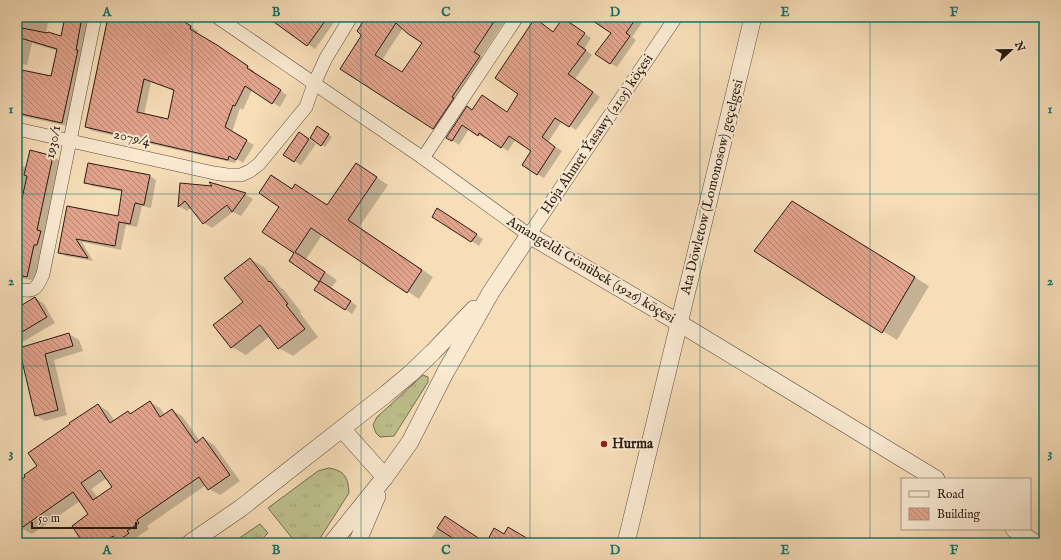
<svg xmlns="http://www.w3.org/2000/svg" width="1061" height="560" font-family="'IM FELL English',serif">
<defs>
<pattern id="grass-tufts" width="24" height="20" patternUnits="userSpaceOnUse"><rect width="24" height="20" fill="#bec18e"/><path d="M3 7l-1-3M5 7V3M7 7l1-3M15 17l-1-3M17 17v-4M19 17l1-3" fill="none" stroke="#a3a579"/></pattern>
<pattern id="building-back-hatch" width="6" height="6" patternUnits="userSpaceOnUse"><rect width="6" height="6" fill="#e3a48e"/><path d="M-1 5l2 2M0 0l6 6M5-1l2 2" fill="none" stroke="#b88573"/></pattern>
</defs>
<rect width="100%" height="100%" fill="#f7deb9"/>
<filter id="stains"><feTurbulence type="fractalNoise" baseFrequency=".005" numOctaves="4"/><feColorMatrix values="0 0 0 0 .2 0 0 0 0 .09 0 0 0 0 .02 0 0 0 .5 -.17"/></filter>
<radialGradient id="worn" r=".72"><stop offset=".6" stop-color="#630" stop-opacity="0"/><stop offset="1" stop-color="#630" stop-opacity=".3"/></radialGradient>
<g fill="url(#grass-tufts)" stroke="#746e50">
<path d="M423,375L428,377V382L394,436L380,437L376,433L373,425L377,417Z"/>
<path d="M329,468C345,471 348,477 349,493L317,543H296L268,508L318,471Z"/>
<path d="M260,524L268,533L258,543H232Z"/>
</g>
<g fill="#0003" fill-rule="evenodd">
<path d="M17,17H49L46,33L62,38L66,17H92L71,127L17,115V70L52,77L58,51L32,43L27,65L17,63Z"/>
<path d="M109,17H166L180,20L198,31L197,34L224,51L254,71L253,73L287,95L280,107L252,90L243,110L240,108L232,132L254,145L243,163L237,159L235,163L93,131L86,127ZM151,82L175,91L169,120L144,115Z"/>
<path d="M268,17H338L315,49Z"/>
<path d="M368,17H508L481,57L488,62L441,133L342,69L362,37ZM403,28L423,42L403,73L382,60Z"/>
<path d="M589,17H646L632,37L636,40L617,67L610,63L612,32Z"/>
<path d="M535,19L554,32L570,23L591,38L584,49L592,55L575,79L600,97L576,130L562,121L548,142L562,151L544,178L537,174L533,151L516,139L508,151L486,137L485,139L469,129L459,145L448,137L473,111L507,113L520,93Z"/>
<path d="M318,128L332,137L325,147L311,138Z"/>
<path d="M306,137L316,144L301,165L294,161Z"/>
<path d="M31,152L53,157L61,161L35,281L17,277V165L27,167Z"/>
<path d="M367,171L388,185L359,227L433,277L419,299L322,235L306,259L337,280L331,288L357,306L352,314L315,289L321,281L290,261L295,253L272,176L293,189L328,206Z"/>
<path d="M150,176L156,180L151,208L142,206L137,227L126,225L121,250L82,242L93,261L66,256L59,252L68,208L119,217L123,192L92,186L86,182Z"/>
<path d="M181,184L245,194L253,199L241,216L233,212L212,228L204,223L192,207L187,211L179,206Z"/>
<path d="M807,211L929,286L897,340L756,251Z"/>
<path d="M445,214L483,239L479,246L433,216Z"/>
<path d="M250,259L264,267L280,287L284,290L301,312L300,313L318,337L293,356L279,348L270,336L246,355L232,347L244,302Z"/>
<path d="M35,298L44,304L55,323L17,345V309Z"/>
<path d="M69,334L79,340L83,351L54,360L67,415L45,421L35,415L20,349Z"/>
<path d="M150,402L160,408L165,415L172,410L182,416L200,441L203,438L214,445L240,481L220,495L209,489L206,485L147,526L149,529L137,537L139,540L134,543H85L89,515L80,501L32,534L21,528L17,520V483L38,466L98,405L108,411L115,421L128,412L132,414ZM107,478L113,488L98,498L91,489Z"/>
<path d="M445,517L485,543H428Z"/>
</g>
<g fill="url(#building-back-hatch)" stroke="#291a12" fill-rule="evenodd">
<path d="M65,17H82L76,50H78L62,123L17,113V69L51,76L57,49L17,37V27L47,33L48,32L61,36Z"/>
<path d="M108,17H177L191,26L190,29L217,45L248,66L247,68L281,90L272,104L245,86L235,106L233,105L225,127L247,140L236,160L229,156L228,160L85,127ZM144,79L174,90L168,119L137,112Z"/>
<path d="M267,17H328L307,46Z"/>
<path d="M366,17H497L474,52L480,56L452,97L454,98L433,129L340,69L361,36V35L357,31ZM396,23L407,33L422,43L402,72L375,55Z"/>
<path d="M587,17H637L626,33L630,36L610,64L595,54L611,33Z"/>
<path d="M535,18L553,32L563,18L585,33L577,44L586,50L568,74L593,92L569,127L555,118L542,137L555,147L537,175L522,165L531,151L509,136L501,148L479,133L478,136L462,125L452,141L446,138L467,106L472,110L482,95L507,112L518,94L495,78Z"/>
<path d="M317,126L329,134L321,146L310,138Z"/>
<path d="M299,132L309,139L294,162L283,155Z"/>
<path d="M30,150L53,156L37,230L41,231L37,245H34L27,277L17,275V221L27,176L24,175Z"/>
<path d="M88,163L150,175L144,205L135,203L130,224L119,222L115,246L76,239L88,258L58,253L67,206L118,216L122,190L84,183Z"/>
<path d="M356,163L377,177L348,220L422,270L407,293L311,228L295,252L325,272L319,282L289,261L294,253L262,232L279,207L259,193L271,175L292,189L295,184L327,205Z"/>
<path d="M209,182L246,193L232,212L227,205L203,224L185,201L178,207L180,183L212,186Z"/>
<path d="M792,201L915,277L882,333L754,251Z"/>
<path d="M437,208L477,234L471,242L432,217Z"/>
<path d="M250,258L269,282L270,281L288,304L286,305L305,329L278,349L260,325L231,348L213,325L243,302L224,278Z"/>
<path d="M320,281L351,301L345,310L314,290Z"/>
<path d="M35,297L47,317L17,335V308Z"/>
<path d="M69,333L73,346L45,354L58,410L35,416L19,348Z"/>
<path d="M150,401L160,417L172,409L196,443L203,437L230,475L208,490L199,477L137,520L139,523L127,531L129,533L117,542L113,536L103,543H83L72,526L88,514L73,492L20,529L17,522V482L25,477L24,475L37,466L28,453L70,424L69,423L98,404L110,423L128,411L130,414ZM100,470L112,487L93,500L81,483Z"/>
<path d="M445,516L486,543L494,528L504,534L508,527L535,543H460L437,528Z"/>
</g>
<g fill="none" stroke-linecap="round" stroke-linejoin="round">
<g stroke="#5c4b3c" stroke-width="14">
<g id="minor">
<path d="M217,17L423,158L529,235L676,17"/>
<path d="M17,129L214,173L227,175H241L250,171L259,164L306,107L314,84L326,58L351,17"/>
<path d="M423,158L517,17"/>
<path d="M17,289C34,293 37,289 43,274L95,17"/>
</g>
</g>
<g stroke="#5c4b3c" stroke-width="18">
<g id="tertiary">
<path d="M342,429L385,477"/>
<path d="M1014,529L1035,543"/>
<path d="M190,543L241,508L386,394L410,374L433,352L474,309"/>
<path d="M332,543L385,477L410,442L445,373L491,292L529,235L679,323L936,479"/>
<path d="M357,543L377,496"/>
<path d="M626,543L753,17"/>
</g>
</g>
<use href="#minor" stroke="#faead2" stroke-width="13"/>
<use href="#tertiary" stroke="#faead2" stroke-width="17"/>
</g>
<path fill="none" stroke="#0f766e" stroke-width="1" stroke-opacity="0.55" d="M192,17V543M361,17V543M530,17V543M700,17V543M870,17V543M17,194H1044M17,366H1044"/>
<circle fill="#8f2418" stroke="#faead2" stroke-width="1.5" cx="604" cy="444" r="4"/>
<g text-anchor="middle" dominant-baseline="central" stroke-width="4" stroke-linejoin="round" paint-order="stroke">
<g font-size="14" fill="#291a12" stroke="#faead2">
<text transform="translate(597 134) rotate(-56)">Hoja Ahmet Ýasawy (2105) köçesi</text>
<text transform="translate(132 138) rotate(13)">2079/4</text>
<text transform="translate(53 142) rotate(-78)">1930/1</text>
<text transform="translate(712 187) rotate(-76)">Ata Döwletow (Lomonosow) geçelgesi</text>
<text transform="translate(591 270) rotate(31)">Amangeldi Gönübek (1926) köçesi</text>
</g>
<g font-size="14" font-weight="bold" fill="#291a12" stroke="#faead2" text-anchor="start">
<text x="612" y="444">Hurma</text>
</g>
</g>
<rect width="1061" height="560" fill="none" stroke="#f7deb9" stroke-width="44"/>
<rect x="901" y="478" width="130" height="52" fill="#faead2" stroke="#a69785"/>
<rect x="909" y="491" width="20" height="6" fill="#faead2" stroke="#a69785"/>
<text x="937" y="498" font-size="12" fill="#291a12">Road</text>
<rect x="909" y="508" width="20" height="12" fill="url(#building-back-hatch)" stroke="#a69785"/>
<text x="937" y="518" font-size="12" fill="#291a12">Building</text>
<g transform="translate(1011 50) rotate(68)" stroke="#faead2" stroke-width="3" paint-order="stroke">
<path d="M0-3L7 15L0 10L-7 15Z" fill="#291a12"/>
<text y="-6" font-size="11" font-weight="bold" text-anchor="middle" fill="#291a12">N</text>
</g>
<path d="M32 522v6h104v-6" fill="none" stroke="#291a12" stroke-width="2"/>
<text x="38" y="522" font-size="12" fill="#291a12" stroke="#faead2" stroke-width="3" paint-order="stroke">50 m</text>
<rect x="22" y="22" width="1017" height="516" fill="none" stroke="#0f766e" stroke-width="1.5"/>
<g font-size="13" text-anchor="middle" font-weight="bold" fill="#0f766e">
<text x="107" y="16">A</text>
<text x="276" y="16">B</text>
<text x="446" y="16">C</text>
<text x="615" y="16">D</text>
<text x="785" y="16">E</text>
<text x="954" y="16">F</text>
<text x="11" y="113">1</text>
<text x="1050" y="113">1</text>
<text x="11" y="285">2</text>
<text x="1050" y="285">2</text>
<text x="11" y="457">3</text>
<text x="1050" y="457">3</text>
<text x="107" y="554">A</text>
<text x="276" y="554">B</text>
<text x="446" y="554">C</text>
<text x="615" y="554">D</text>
<text x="785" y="554">E</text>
<text x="954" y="554">F</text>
</g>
<rect width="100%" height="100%" filter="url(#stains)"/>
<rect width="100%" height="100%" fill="url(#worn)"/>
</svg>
